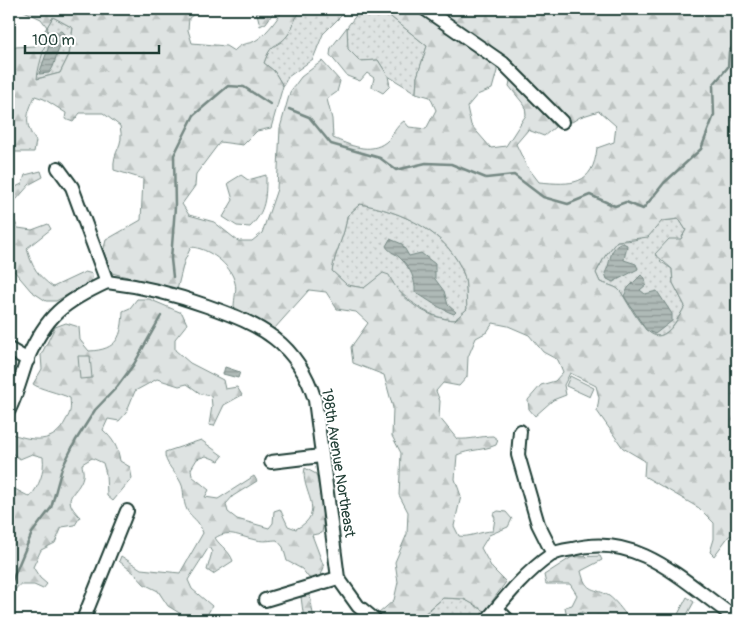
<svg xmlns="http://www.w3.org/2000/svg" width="746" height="629" font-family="Pangolin,sans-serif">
<defs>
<pattern id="green-dots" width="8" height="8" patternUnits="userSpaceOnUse" patternTransform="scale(1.25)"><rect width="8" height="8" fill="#dee3e2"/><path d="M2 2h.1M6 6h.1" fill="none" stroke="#bec4c2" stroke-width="1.8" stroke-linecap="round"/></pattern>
<pattern id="forest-firs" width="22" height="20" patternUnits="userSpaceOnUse" patternTransform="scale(1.25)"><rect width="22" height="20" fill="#dee3e2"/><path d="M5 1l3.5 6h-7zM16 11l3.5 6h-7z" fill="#bec4c2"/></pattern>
<pattern id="water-rules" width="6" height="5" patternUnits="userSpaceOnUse" patternTransform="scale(1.25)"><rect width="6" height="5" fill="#afbab7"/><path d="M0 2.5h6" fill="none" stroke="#8e9896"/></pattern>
</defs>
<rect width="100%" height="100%" fill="#fff"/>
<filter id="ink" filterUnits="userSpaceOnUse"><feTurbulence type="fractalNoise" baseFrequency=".02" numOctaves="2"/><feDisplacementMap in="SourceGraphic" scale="10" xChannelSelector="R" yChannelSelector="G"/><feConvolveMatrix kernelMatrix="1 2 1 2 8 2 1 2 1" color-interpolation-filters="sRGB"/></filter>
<g filter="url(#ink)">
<g fill="url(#green-dots)" stroke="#7e908b">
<path d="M304,9H348L323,34L313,59L288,77L283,86L274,71L264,63C272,40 275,50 287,36C295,26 292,18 304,9Z"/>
<path d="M361,9H381L427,46L417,77L416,93L388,76L378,60L360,61L347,49V27Z"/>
<path d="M53,17L73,28L69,55L60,73L36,79L39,57L48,34L47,27Z"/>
<path d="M360,204C401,211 449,232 464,275C467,285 466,299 467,309L455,320C424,318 402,295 383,274L364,288L347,285L332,271C335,251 345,236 347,216Z"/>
<path d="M679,219L686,230L681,239L660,261L672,269L673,283L685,306C660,353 649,339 627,302C624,299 622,292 618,289C614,286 605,284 600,282L596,273L605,256L617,241C641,241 646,238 662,221Z"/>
<path d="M443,598L464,599L485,611L478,620H418Z"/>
</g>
<g fill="url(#forest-firs)" stroke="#7e908b" fill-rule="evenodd">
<path d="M20,9H201L189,18L188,30L192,43L226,46L234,51C244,40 249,46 258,39C269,31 276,20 284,9H304C292,18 295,26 287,36C276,49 272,40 264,63L274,71L283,86L271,128L257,131L243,145L220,142L196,174L195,186L182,204L189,215L214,222L238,241H252L262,233L277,189L280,128L290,92L301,77L322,61L340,81L337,92L327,99L332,119L333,138C350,145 369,155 386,142C393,136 395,127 404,121L409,127L426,129L436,110L430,97L416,93L417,77L427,46L381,9H418L497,63V71L492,89L477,95L467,107L471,125L491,148L506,146L526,115L525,106L509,86L511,76L555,127L544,136L528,130L516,144L526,165L539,182C572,185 593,186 597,148L614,142L616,126L599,111L580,117L572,122L564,120L435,9H737V535L729,536L714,556L710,552L714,539V523L699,508L644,476L645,461L623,448L597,411L599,398L596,386L570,373L564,385L566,395L553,400L535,416L529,409L528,400L541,385L555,381L563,372L558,360L543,352L529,335L508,326L493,323L487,332L476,338L468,357L467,377L459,386L443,383L436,391L440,401L439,417L457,439C471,440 480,436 493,436L498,440L496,445C482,451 470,449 457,455L455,479L461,496L454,526L459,536C469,538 481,531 493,531L495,518L493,514L498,511L506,512L512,519L508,527L489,535L481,548L492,568L506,582L485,611L464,599L443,598L417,620H386L378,614L394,600L398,582L395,562L407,534L408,512L399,495L401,453L392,436L393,408L384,375L353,363L351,347L368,323L356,312L337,309L326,292L309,290L274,329L234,307C234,299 237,289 235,283C231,264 208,248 191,247L184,262L177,290L112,273L103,252L106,240L141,220L143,179L114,170C112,149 125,148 120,126L103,113H80L73,122L65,119L66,113L44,99L35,96C27,114 23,123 36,141L34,152H9V51L15,47L35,46L47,27L41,19ZM53,17L73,28L69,55L60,73L37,79C38,63 49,39 47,27ZM360,204C401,211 449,232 464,275C467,285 466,299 467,309L455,320C428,319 400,300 389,275L383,273L364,288L347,285L332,271C335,251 345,236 347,216ZM679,219L686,230L681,239H669L655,254L672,269L673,283L685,306C661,353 649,339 627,302C625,299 622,292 618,289C614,286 605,284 600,282L596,273L605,256L617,241L648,237L662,221Z"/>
<path d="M256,9H276L266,23L260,26Z"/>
<path d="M347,27L348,49L360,61L378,60L388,76L390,86L383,93L372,87L374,78L367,73L360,81L347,76L330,55L331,48Z"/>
<path d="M41,171L43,177L30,184L9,208V190L22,184L25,175Z"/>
<path d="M241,175L248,180L266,175C266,197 266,211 250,227L237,226L223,217L233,200L228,183Z"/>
<path d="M9,210L18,228L32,230L48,224L51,229L27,248C31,266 38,276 53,287L85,272L93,274L91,282L56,301H46L31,291L9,265Z"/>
<path d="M137,299H149L182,313L187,324L175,339V350L190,363L223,380L225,389L237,387L242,395L224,405L214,426L209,425L212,406L211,396L201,394L187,384L179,386L157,379L135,391L126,413L119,421L108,419L103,430C113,439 118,447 120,461L130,467L132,478L113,501L107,496L106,474L103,463L92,458L82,464C82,467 84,472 83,476C79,495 58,495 80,517L75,525L62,527L55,543L41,550L33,567L40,578L47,584L43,589L34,585H19L9,597V530L14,513L9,495V486L30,497C39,486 45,472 43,457L32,454L20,459L9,451V433C32,441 54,445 66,420C71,412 71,408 70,398C60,393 39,389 33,384L42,369L41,355L55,327L66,323L79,327L80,340L89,351C118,350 122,336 123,311L130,308Z"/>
<path d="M201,440L223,456L219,461L206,456L197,459L191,469L192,476L209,490L205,497L218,499L254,476L257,481L233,496L226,504L228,512L237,519L269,528L273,523L274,511L280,509L288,526L296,529C329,512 299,491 305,468L316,474C320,493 326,514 322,533L312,535L324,567L320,578H309L302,569L287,561L283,547L277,540C271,540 264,542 257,540C241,538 230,528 215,538C221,547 229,550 233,561L213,574L207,570L212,552L209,547L188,580L192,589L212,606L206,617L210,620H182L181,614L168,606L158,591L144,584L134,573L119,561L121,556L141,569L180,573L203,533C198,518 193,520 187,510C182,500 185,491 181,483C176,472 164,464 165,452Z"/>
<path d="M600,556L602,560L581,571C586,594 595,587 609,596C616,601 622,610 628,617L627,620H596L583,612L567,617L565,607L572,605L577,595L570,584H546L544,575L572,557Z"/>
<path d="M310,595L314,620H304L301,597Z"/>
<path d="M687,597L694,602L684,620H675Z"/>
</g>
<g fill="#dee3e2" stroke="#7e908b">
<path d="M78,356H90L92,378L80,379Z"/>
<path d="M570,376L594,388L590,397L566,386Z"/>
</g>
<g fill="url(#water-rules)" stroke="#758883">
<path d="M61,31L65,35C63,43 59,47 57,54C54,62 55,66 49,73L39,74L54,32Z"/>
<path d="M390,239L402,244L409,256L421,253L435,264V279L444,291L448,305L456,312L454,314C440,309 428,300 415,292C416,281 410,267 401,259C396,253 390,253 386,246Z"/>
<path d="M623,243L627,245L624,260L636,264L638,269L613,282L607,279L605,273C612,261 608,247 623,243Z"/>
<path d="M641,275L645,278L646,285L640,290L645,294L657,291L672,314V321L655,334L646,330L624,296L628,288Z"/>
<path d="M225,367L240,372L238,378L223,374Z"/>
</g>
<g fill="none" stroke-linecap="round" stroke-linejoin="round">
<g stroke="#758883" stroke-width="2.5">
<path d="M289,109L309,117L331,144L380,158L396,170L426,163L451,164L486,178L514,175L543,197L568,204L590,195L615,206L626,202L643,209L664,183L701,149L714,115L713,85L728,67L729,52L737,40"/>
<path d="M173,277L171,259L175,207L174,155L194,115L228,86L244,87L270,104"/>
<path d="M9,588L32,533L51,508L62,468L76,440L95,410L117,387L134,364L161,316"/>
</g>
<g stroke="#1f3d34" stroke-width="16">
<g id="minor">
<path d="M425,9L503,63L562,122"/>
<path d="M58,168L72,187L107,282"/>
<path d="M107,282C141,286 174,294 207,306C261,325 297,342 315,400L338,578L358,606L375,620"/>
<path d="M9,349L28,360"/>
<path d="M9,410C17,394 21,377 27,360C46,315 64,302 107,282"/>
<path d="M520,431L518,455L538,524L553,554"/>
<path d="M271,462L321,456"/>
<path d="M265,600L338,578"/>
<path d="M497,609L508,620"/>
<path d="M83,620L127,511"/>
<path d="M487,620C506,597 526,572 551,555C557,551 566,550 573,549C639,531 687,585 737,619"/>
</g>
</g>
<use href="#minor" stroke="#fff" stroke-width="12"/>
</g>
</g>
<g text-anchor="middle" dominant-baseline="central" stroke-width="4" stroke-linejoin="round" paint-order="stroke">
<g font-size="15" fill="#1f3d34" stroke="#fff">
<text transform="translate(338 463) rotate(81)">198th Avenue Northeast</text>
</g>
</g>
<rect width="746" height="629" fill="none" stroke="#fff" stroke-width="30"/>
<rect x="15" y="15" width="716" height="599" fill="none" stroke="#1f3d34" stroke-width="2" filter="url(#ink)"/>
<path d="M25 45v8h134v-8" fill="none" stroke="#1f3d34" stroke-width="2.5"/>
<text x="32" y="45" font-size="15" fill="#1f3d34" stroke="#ffffff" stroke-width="4" paint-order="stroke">100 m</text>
</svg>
